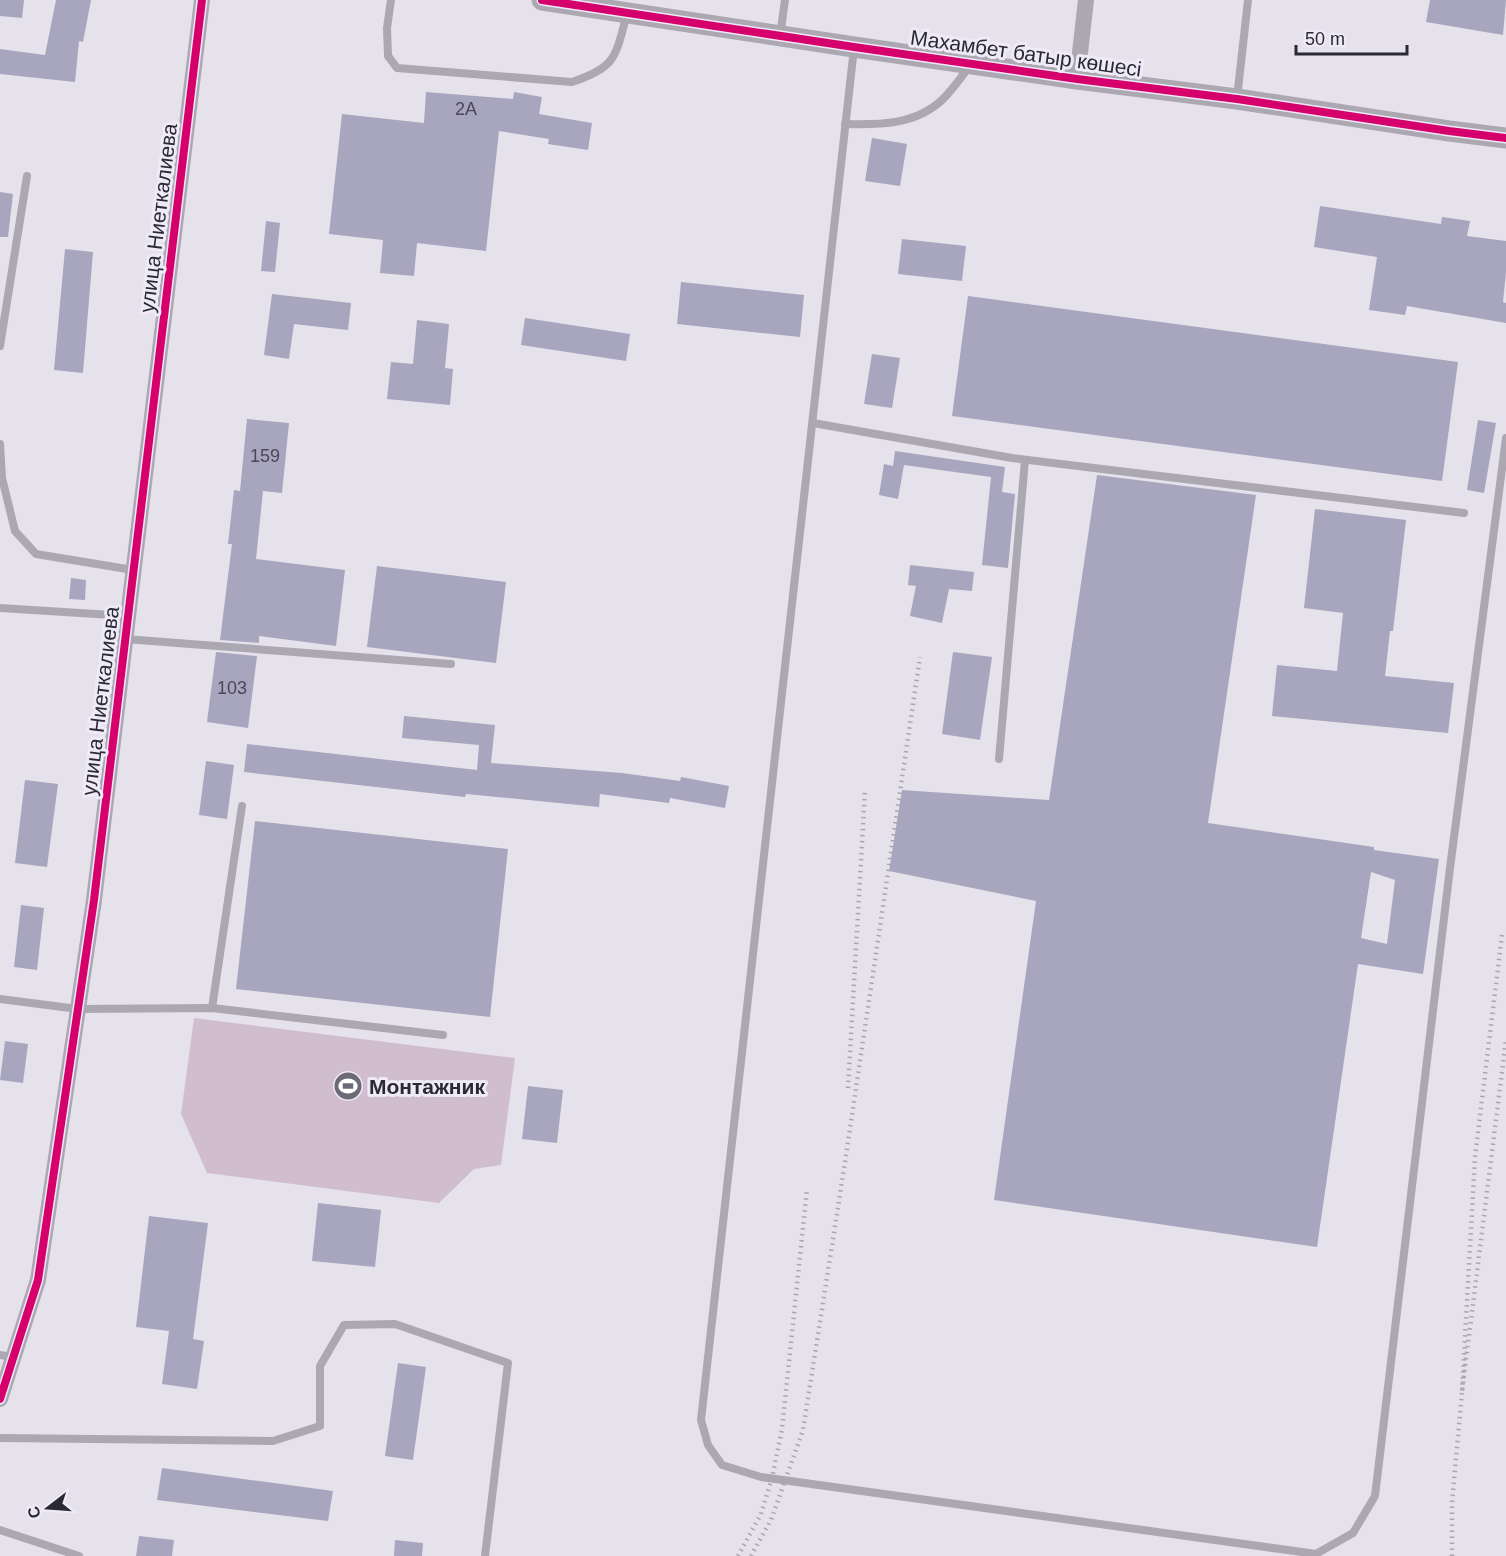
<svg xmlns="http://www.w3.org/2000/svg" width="1506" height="1556" font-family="Arial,sans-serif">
<rect width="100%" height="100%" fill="#e6e2ec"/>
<path fill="#d0bdd0" d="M194,1018L515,1058L501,1165L474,1169L439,1203L207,1173L181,1114Z"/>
<g fill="#a8a5be" fill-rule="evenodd">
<path d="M0,0H24L22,18L0,16Z"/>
<path d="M56,0H91L83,42L79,41L75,82L0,74V49L45,55Z"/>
<path d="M1430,0H1506L1503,35L1426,22Z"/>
<path d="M426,92L513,99L514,92L542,97L539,114L592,123L588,150L548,144L549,139L499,131L486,251L417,243L414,276L380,273L383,240L329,234L342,114L424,123Z"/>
<path d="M872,138L907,144L900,186L865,181Z"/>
<path d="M0,192L13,194L8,237H0Z"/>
<path d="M1320,206L1441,224L1442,217L1470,221L1467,236L1506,241V272L1503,302L1506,303V323L1407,306L1405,315L1369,310L1377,257L1314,247Z"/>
<path d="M266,221L280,223L275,272L261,271Z"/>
<path d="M902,239L966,246L962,281L898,274Z"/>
<path d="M65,249L93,252L83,373L54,370Z"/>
<path d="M681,282L804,295L800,337L677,324Z"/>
<path d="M272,294L351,303L348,330L294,324L289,359L264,355Z"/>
<path d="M968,296L1458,362L1442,481L952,416Z"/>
<path d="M525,318L630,334L626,361L521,345Z"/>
<path d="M417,320L449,324L445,368L453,369L450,405L387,399L391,362L413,364Z"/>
<path d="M872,354L900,358L892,408L864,404Z"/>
<path d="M247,419L289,423L282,493L263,491L256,559L345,570L336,646L259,636V643L220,640L232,544H228L234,490L240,491Z"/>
<path d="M1478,420L1496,423L1484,493L1467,490Z"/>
<path d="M895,451L1005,467L1002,492L1015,494L1008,568L982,565L991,477L904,465L898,499L879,495L884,464L893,466Z"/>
<path d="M1097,475L1256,495L1208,823L1374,847V850L1439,859L1423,974L1358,964L1317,1247L994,1200L1036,901L889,871L902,790L1049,800ZM1371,872L1395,880L1387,944L1361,938Z"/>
<path d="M1315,509L1406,520L1393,631H1390L1385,676L1454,683L1448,733L1272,716L1277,665L1337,671L1343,613L1304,608Z"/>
<path d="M910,565L974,572L972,591L949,589L942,623L910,616L916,586L908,585Z"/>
<path d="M377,566L506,582L496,663L367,647Z"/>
<path d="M71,578L86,580L85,600L69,599Z"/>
<path d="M216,652L257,656L248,728L207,722Z"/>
<path d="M953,652L992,657L980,740L942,734Z"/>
<path d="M404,716L495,725L491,763L622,773L680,781L681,777L729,786L725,808L670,798L669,803L600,794L599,807L466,794L465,797L244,772L247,744L477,770L479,745L402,738Z"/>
<path d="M206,761L234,765L227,819L199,815Z"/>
<path d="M25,780L58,784L47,867L15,863Z"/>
<path d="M255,821L508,849L490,1017L236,989Z"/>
<path d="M21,905L44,908L37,970L14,967Z"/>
<path d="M5,1041L28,1044L23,1083L0,1080Z"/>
<path d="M528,1086L563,1090L557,1143L522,1139Z"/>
<path d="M318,1203L381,1210L375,1267L312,1261Z"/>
<path d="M149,1216L208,1223L193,1339L204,1341L197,1389L162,1384L169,1331L136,1327Z"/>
<path d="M398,1363L426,1367L413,1460L385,1456Z"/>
<path d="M162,1468L333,1491L328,1521L157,1500Z"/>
<path d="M139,1536L174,1540L172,1556H136Z"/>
<path d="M395,1540L423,1543L422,1556H394Z"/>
</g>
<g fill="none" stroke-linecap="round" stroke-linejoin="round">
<g stroke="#aba8b2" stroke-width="8">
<path d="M391,0L387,28L388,56L397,68L572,82C617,67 615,57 627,14"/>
<path d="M780,36L785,0"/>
<path d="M854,48L701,1420L708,1445L722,1465L761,1477L1316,1554L1353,1533L1375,1496L1450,868L1506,438"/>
<path d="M1237,98L1248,0"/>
<path d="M845,124C880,125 916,125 943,99C953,89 961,77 970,66"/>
<path d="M0,346L27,176"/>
<path d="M813,423L1012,458L1464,513"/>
<path d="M0,444L2,478L15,531L36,554L133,570"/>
<path d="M0,608L128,616"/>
<path d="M125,639L451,664"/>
<path d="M999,759L1025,460"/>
<path d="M0,999L78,1009L212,1008L443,1035"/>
<path d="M212,1008L242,806"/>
<path d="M0,1355L13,1357"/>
<path d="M0,1438L273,1441L320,1426V1366L344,1325L395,1324L508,1363L485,1556"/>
<path d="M0,1530L79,1556"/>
</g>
<g stroke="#aba8b2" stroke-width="16">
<path d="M1077,79L1086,0"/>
<path d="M0,1399L38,1280L94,900L202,0"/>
</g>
<path stroke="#aba8b2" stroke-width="21" d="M542,0L854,47L1077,79L1237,99L1449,131L1506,138"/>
<g stroke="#aaa6b0" stroke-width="4.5" stroke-dasharray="1.5 4.5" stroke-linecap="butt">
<path d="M1502,935L1475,1157L1462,1392L1506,1040"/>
<path d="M848,1088L865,791"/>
<path d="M738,1556L761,1514L772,1478L782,1429L807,1189"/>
<path d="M751,1556L771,1520L803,1430L844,1169L920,657"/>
<path d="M1452,1556V1503L1462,1392"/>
</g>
<g stroke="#efeaf8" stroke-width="11">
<g id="cycleway">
<path d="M542,0L854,47L1077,79L1237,99L1449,131L1506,138"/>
<path d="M0,1399L38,1280L94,900L202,0"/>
</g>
</g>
<use href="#cycleway" stroke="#d6006c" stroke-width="8"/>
</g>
<defs>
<g id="stadium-disc" transform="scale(1.5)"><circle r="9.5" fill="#6c6a76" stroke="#efeaf8"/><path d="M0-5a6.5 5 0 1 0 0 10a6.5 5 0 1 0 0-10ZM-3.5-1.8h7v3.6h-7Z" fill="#fff"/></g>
</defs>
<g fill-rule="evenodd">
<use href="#stadium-disc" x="348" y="1086"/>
</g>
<g text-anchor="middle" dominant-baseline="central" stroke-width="6" stroke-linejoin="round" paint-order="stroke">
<g font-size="18" fill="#4a4858">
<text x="466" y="109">2А</text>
<text x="265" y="456">159</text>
<text x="232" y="688">103</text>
</g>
<g font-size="21" fill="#2b2936" stroke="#efeaf8">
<text transform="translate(1026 53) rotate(8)">Махамбет батыр көшесі</text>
<text transform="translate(158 218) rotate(-83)">улица Ниеткалиева</text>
<text transform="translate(100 701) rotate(-83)">улица Ниеткалиева</text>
</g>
<g font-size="21" font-weight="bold" fill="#2b2936" stroke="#efeaf8" text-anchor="start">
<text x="369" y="1086">Монтажник</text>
</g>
</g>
<g transform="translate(48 1508) rotate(253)" stroke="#efeaf8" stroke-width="4.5" paint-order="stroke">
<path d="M0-4.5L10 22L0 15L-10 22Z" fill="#2b2936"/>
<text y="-9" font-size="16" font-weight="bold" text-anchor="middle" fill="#2b2936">С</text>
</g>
<path d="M1296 45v9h111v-9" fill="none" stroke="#2b2936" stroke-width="3"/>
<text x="1305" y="45" font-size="18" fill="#2b2936" stroke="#efeaf8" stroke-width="4.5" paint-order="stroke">50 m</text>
</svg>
